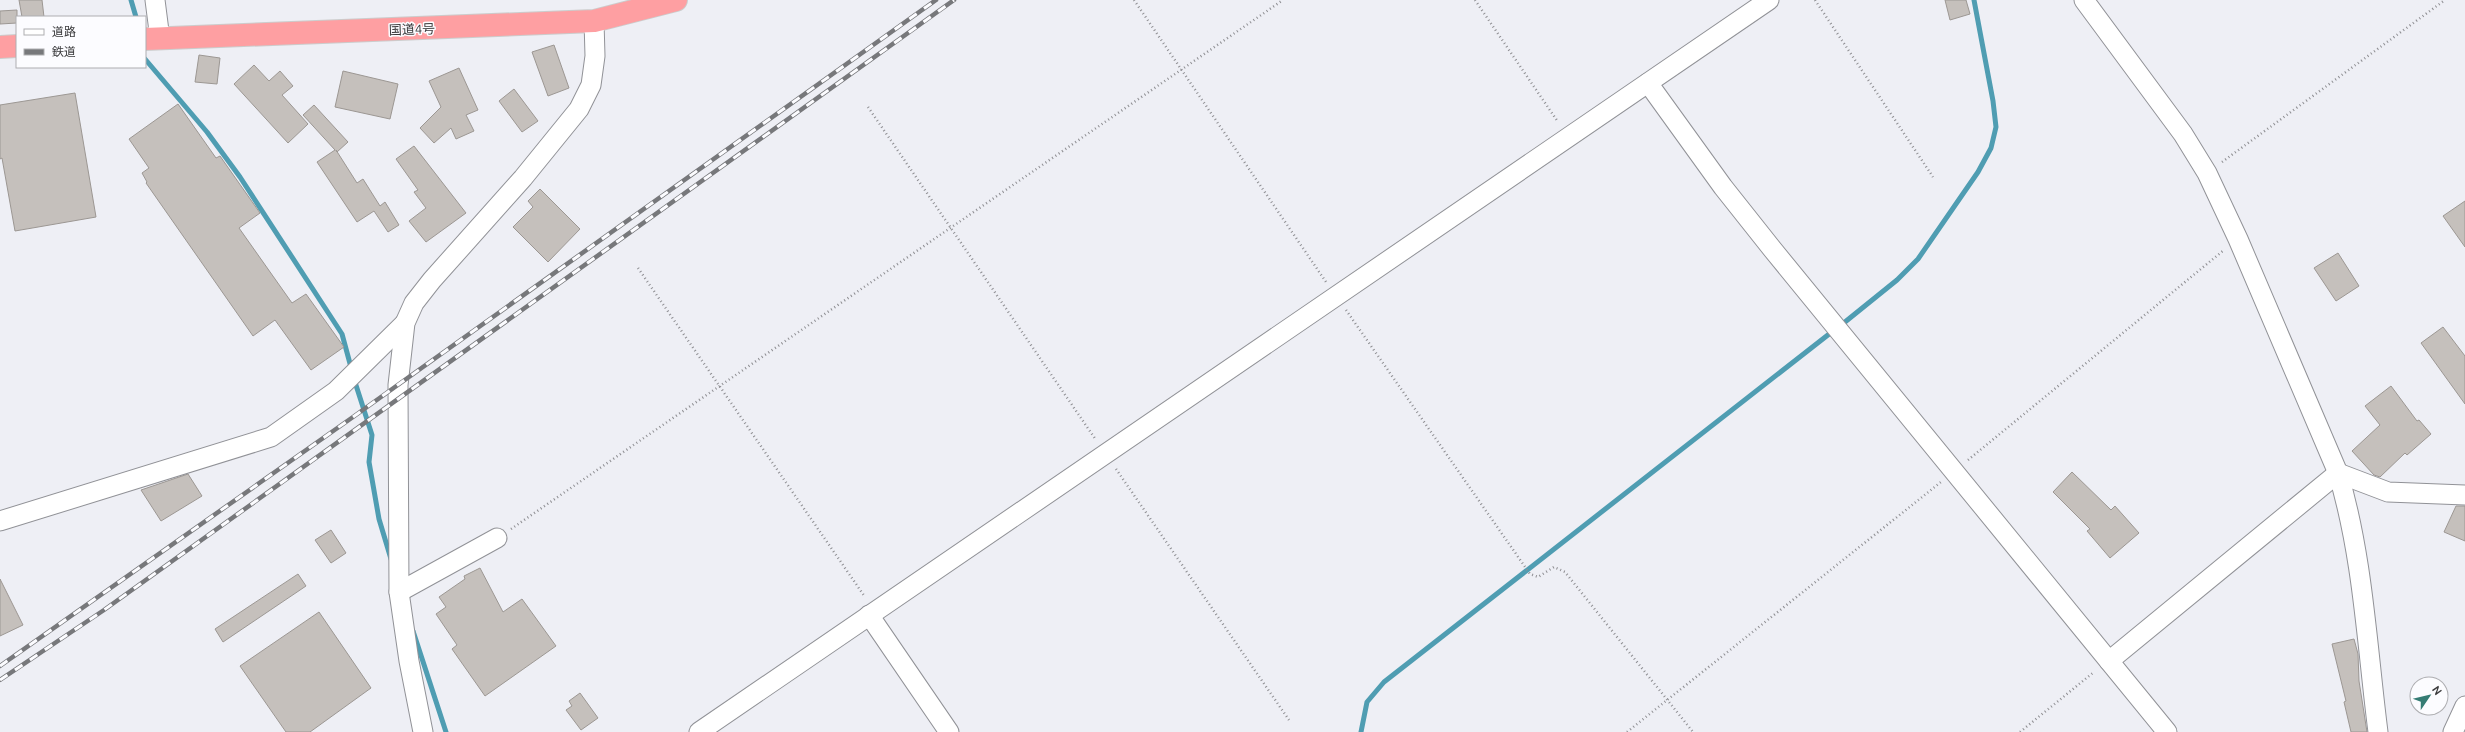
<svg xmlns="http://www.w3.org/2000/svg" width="2465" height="732" font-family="Ubuntu,'Noto Sans JP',sans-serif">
<rect width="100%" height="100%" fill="#eeeff5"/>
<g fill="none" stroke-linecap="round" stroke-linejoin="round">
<g stroke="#4f9db2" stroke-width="5">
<path d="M131,0L136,17"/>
<path d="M145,59L207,132L240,177L342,334L352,371"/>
<path d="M1840,326L1897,280L1918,259L1978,172L1991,148L1996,127L1993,101L1974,0"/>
<path d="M354,379L372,435L369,462L379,519L391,559"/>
<path d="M413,631L446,732"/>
<path d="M1361,732L1367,702L1384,682L1833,331"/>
</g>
</g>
<g fill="#c5c0bc" stroke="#9c9793">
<path d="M19,0H42L44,17H22Z"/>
<path d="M1945,0H1966L1970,14L1950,20Z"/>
<path d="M17,10V23L0,24V11Z"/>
<path d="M554,45L569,88L548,96L532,52Z"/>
<path d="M199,55L220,58L217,84L195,82Z"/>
<path d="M254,65L269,81L280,71L293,86L282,95L308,124L288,143L234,84Z"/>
<path d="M459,68L478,110L466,115L474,131L456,139L451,128L434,143L420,128L441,107L429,81Z"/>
<path d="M343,71L398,84L390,119L335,107Z"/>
<path d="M514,89L538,121L522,132L499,101Z"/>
<path d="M75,93L96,217L15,231L2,158L0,159V105Z"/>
<path d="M178,104L216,158L220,156L260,213L239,228L292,303L306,294L344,347L311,370L275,320L253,336L146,183L147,182L142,173L149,168L129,139Z"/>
<path d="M314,105L348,142L337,152L336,150L357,183L363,179L380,206L385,202L399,225L388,232L374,211L357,222L317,162L335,150L303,115Z"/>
<path d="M414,146L466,213L426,242L409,221L426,208L414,192L418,190L396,159Z"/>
<path d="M540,189L580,229L548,262L513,227L533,207L528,201Z"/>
<path d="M2465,201V247L2443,216Z"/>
<path d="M2338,253L2359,286L2336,301L2314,268Z"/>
<path d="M2443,327L2465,356V404L2421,343Z"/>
<path d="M2391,386L2417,421L2419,420L2431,434L2407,455L2405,453L2380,477L2374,475L2352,451L2380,425L2365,406Z"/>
<path d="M2072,472L2111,510L2115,506L2139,533L2110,558L2087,531L2090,529L2053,492Z"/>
<path d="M188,474L202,496L161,521L141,490Z"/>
<path d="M2456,506H2465V541L2444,532Z"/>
<path d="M331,530L346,553L331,563L315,540Z"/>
<path d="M480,568L503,612L522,599L556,646L485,696L452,649L457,645L436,614L446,607L439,597L465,579L464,576Z"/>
<path d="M298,574L306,586L223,642L215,629Z"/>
<path d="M0,579L23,625L0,636Z"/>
<path d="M319,612L371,688L310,732H286L240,666Z"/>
<path d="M2354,639L2358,654L2359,681L2367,732H2351L2344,702L2346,701L2332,644Z"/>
<path d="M580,693L598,718L581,730L566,710L572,706L569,701Z"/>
</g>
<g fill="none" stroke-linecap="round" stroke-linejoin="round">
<g stroke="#919297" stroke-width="21">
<g id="minor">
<path d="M155,0L160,39"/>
<path d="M2084,0L2183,134L2207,173L2238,239L2338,473C2363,556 2367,646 2378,732"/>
<path d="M1648,83L1723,187L1773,250L2167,732"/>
<path d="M2338,473L2388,492L2465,495"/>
<path d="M0,521L271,437L336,391L405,323"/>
<path d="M399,592L497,538"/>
<path d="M869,615L949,732"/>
<path d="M2109,661L2338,473"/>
<path d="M423,732L409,661L399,592L398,385L405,323L414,303L432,280L523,178L579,109L591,85L595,56L594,21"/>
<path d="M699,732L1769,0"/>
<path d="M2453,732L2465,706"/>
</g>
</g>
<g stroke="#ccc" stroke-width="24">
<g id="highway">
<path d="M145,39L594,21L676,0"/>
<path d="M0,47L17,46"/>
</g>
</g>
<g stroke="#8e8e92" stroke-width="2.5" stroke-dasharray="1 3" stroke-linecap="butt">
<path d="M1134,0L1326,282"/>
<path d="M1475,0L1558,122"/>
<path d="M1815,0L1933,177"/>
<path d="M868,107L1096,440"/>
<path d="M2222,162L2445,0"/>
<path d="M638,268L865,597"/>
<path d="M1346,310L1530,574L1538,577L1554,567L1565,572L1693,732"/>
<path d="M1968,460L2224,250"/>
<path d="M1116,469L1289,720"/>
<path d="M511,529L1283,0"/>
<path d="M1627,732L1941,482"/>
<path d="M2020,732L2094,672"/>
</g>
<use href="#minor" stroke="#fff" stroke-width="19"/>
<use href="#highway" stroke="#fe9fa2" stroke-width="22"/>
<g stroke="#77787b" stroke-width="4.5">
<g id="rail">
<path d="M0,666L353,417L936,0"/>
<path d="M0,680L104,610L954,0"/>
</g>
</g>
<use href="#rail" stroke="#fcfcff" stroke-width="3" stroke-dasharray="9" stroke-linecap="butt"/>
</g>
<g text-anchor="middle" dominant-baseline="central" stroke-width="3" stroke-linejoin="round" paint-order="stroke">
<g font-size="13" fill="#3a3a3c" stroke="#fcfcff">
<text transform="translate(412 29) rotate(-2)">国道4号</text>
</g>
</g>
<rect x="16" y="16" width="130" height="52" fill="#fcfcff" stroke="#aeaeb1"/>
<rect x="24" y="29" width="20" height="6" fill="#ffffff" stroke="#aeaeb1"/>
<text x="52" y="36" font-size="12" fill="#3a3a3c">道路</text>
<rect x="24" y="49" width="20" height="6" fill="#77787b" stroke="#aeaeb1"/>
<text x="52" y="56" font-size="12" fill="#3a3a3c">鉄道</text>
<g transform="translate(2429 696) rotate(55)"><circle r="19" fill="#fcfcff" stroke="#aeaeb1"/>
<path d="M0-3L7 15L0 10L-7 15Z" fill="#357c74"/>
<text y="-6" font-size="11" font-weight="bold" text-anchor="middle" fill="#3a3a3c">N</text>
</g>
</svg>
